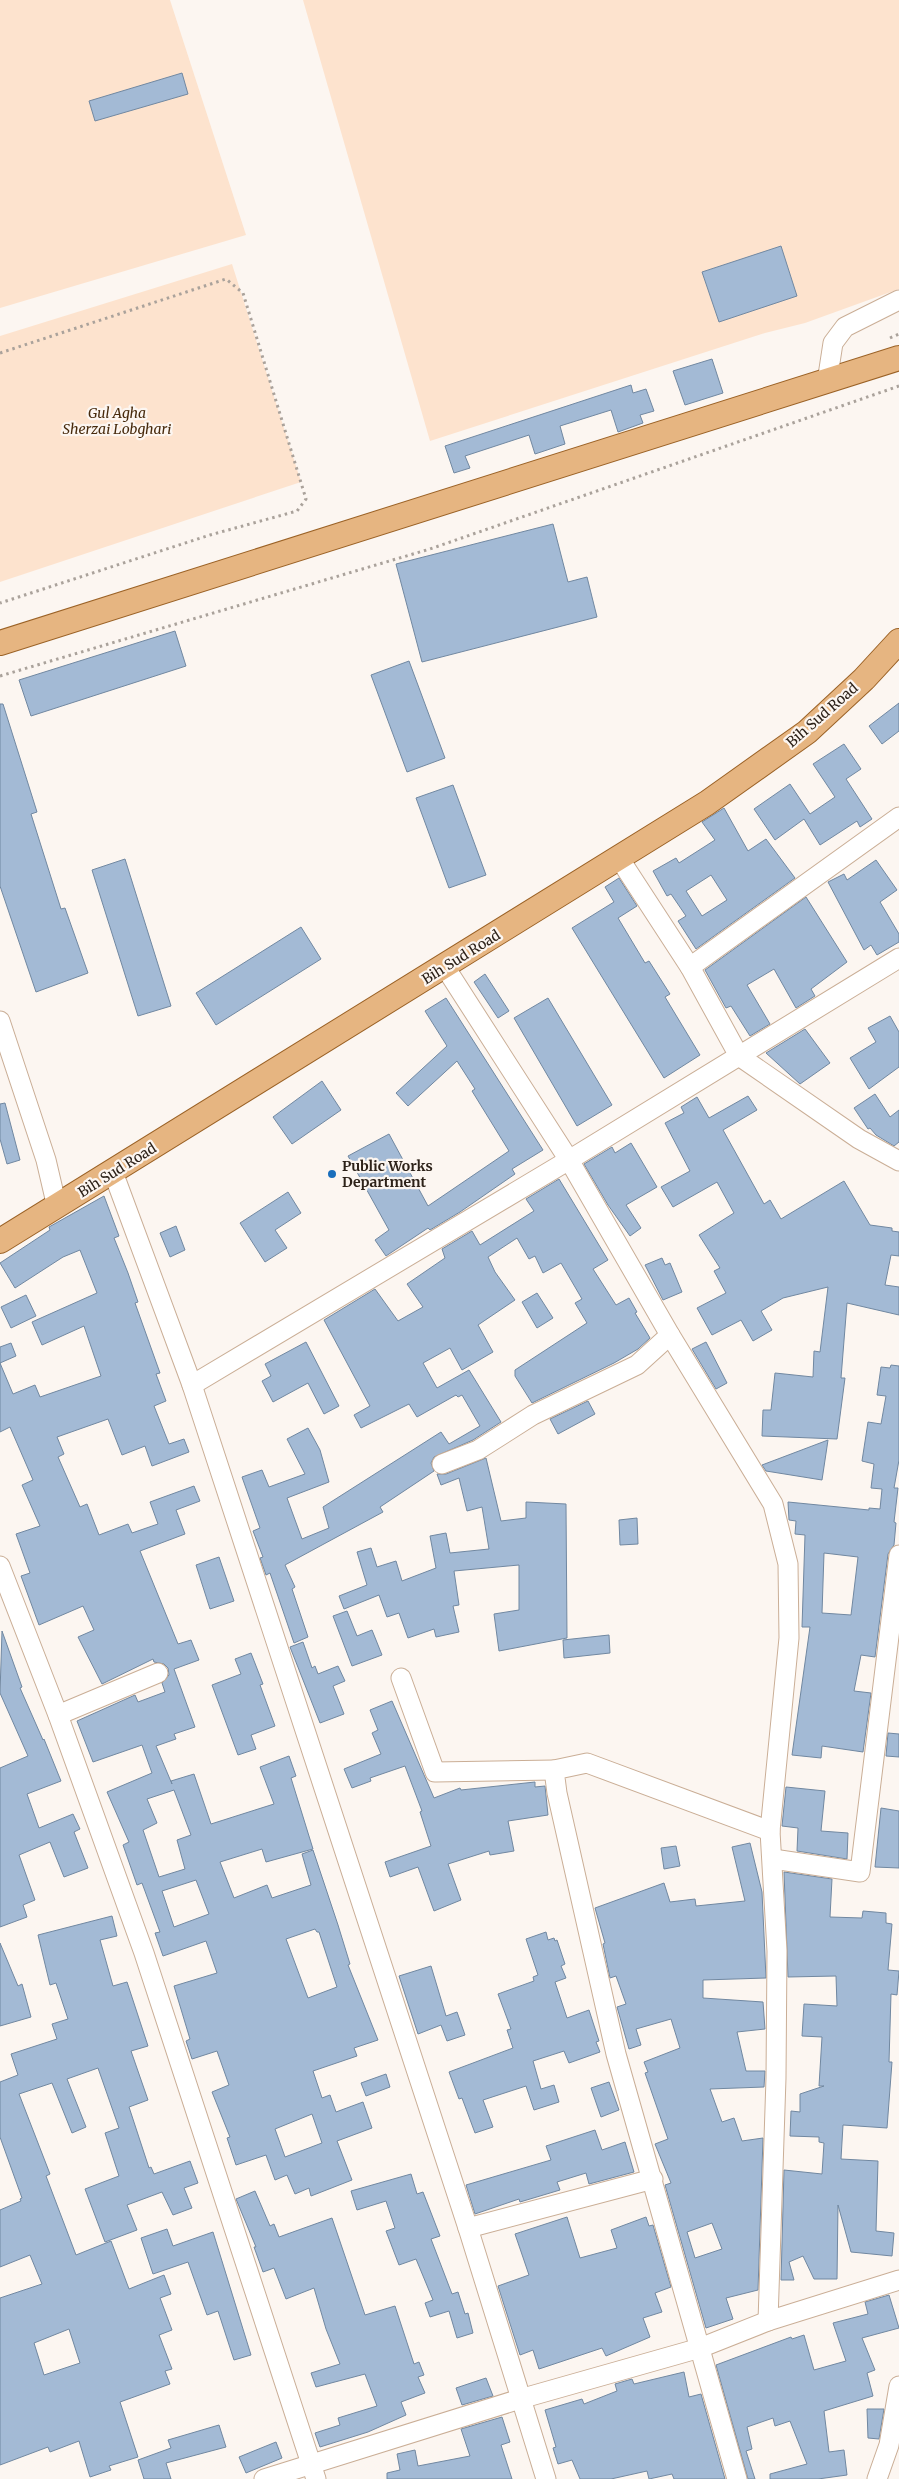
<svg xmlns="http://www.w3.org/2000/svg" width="899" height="2479" font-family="Merriweather,serif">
<rect width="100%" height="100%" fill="#fcf6f1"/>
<g fill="#fde3ce">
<path d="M0,0H170L246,235L0,308Z"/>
<path d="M303,0H899V289L805,323L765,333L430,441Z"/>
<path d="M232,264L301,482L0,582V336Z"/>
</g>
<g fill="#a3bad5" stroke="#7188a1" fill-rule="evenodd">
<path d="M182,73L188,94L95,121L89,101Z"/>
<path d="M781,246L797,296L719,322L702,272Z"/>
<path d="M712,359L723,393L685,405L673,371Z"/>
<path d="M631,385L633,393L646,389L654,411L640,415L643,423L618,432L611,410L560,426L565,444L535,454L529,435L465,456L470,468L454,473L445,446Z"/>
<path d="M553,524L568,582L587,577L597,617L422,662L396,564Z"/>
<path d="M175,631L186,666L31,716L19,680Z"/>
<path d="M409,661L445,758L407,772L371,675Z"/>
<path d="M899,703V731L882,744L869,726Z"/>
<path d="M0,704H3L37,812L31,814L61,909L65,908L88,973L36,992L0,886Z"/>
<path d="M844,744L861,769L846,779L872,819L860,827L857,821L820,845L804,819L775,840L754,809L790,784L810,814L835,797L813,764Z"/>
<path d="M453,785L486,875L449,888L416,798Z"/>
<path d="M724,808L748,851L766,839L795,878L696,949L678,921L686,916L671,894L667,896L653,871L676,858L679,863L715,840L702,822ZM711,875L727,900L702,916L686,891Z"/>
<path d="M125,859L171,1006L138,1016L92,870Z"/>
<path d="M876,860L897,890L880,902L899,934V942L877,955L871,945L864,950L828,882L844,874L847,880Z"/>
<path d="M619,878L637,906L618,918L645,963L649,961L670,994L665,997L700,1055L664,1078L572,928L614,902L605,887Z"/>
<path d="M806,897L847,962L811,989L815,996L796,1008L774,969L747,985L770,1024L750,1036L731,1006L726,1008L705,970Z"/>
<path d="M301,927L321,959L216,1025L196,993Z"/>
<path d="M485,974L509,1011L498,1018L474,982Z"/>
<path d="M446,998L543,1150L512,1169L515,1174L460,1212L430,1230L428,1228L386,1256L375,1240L389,1230L348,1156L389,1134L428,1206L509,1151L472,1091L475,1089L457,1061L408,1106L396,1093L447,1046L425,1011Z"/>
<path d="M548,998L612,1105L577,1126L514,1018Z"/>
<path d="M890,1016L899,1032V1067L869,1089L850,1058L876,1042L868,1028Z"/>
<path d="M805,1029L830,1063L800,1084L766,1053Z"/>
<path d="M322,1081L341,1110L292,1144L273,1117Z"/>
<path d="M875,1094L890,1117L899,1110V1142L894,1146L876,1135L870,1128L868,1129L854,1108Z"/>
<path d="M748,1096L757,1110L723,1130L764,1204L770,1200L781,1219L844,1181L870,1225L892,1228V1231L899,1232V1256L891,1255L885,1285L899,1287V1315L847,1303L841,1378H845L837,1439L762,1436L763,1410H771L775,1373L813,1377L814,1351L820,1352L828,1287L783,1298L761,1311L772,1330L753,1341L741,1320L712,1335L697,1308L726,1293L714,1271L720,1268L699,1235L734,1213L717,1182L673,1207L661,1187L690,1171L665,1123L684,1113L681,1107L697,1097L709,1118Z"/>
<path d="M5,1103L20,1160L7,1164L0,1139V1104Z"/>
<path d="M631,1143L657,1187L626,1205L641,1228L630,1236L608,1205L584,1164L612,1147L615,1153Z"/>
<path d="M559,1179L608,1260L593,1269L616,1305L629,1298L637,1312L635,1313L650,1338L638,1349L614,1363L532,1403L515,1376V1370L587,1323L575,1303L582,1299L561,1263L543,1273L535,1256L529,1259L517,1238L488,1257L495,1272L515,1300L478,1325L493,1352L462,1370L450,1348L423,1363L437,1388L469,1370L501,1422L473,1440L434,1457L431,1463L434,1471L380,1507L383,1512L285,1565L295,1587L292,1589L308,1637L294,1643L270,1573L266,1575L260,1558L263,1557L253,1531L260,1528L242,1477L262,1470L269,1487L305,1474L287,1439L308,1428L320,1450L329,1482L287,1498L302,1539L329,1528L323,1507L441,1432L449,1444L480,1426L462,1395L458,1397L456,1395L417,1417L409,1404L361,1428L354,1415L370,1406L324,1320L375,1289L398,1321L423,1307L407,1284L445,1258L442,1249L472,1231L480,1245L534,1211L526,1199Z"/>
<path d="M288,1192L301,1213L275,1230L287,1248L265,1262L240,1223Z"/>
<path d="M104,1196L119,1236L114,1238L128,1273L138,1302L135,1303L160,1373L156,1374L166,1401L154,1406L169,1444L184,1439L189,1452L152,1466L145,1446L122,1455L108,1419L57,1437L64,1454L58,1457L80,1507L87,1504L99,1535L128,1524L132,1533L158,1524L150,1502L194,1486L200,1501L176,1510L185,1534L140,1551L178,1644L191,1640L199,1660L174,1669L195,1727L174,1734L176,1739L156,1746L172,1784L171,1781L194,1774L211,1824L274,1804L260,1767L289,1756L296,1776L291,1778L313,1849L266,1862L262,1849L220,1862L234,1898L267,1885L272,1898L311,1885L302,1854L313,1850L338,1925L350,1964L348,1965L378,2040L354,2048L357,2056L313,2071L322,2098L330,2095L336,2112L363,2102L372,2128L337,2141L352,2180L311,2196L309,2188L295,2194L287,2175L275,2180L266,2155L236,2165L227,2138L230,2137L212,2092L229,2085L217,2051L192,2059L186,2041L190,2039L174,1986L217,1973L206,1941L163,1956L155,1933L160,1932L142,1883L137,1885L123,1845L129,1842L107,1792L152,1773L142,1745L93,1762L77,1721L135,1695L138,1702L165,1692L162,1683L169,1675L168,1668L164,1664L154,1662L153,1659L102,1684L78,1637L94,1630L83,1606L39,1625L21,1576L30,1573L16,1534L40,1526L22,1485L33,1480L10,1427L0,1432V1347L11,1343L16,1356L0,1363L13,1394L35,1385L40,1397L101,1376L84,1326L42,1345L32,1322L97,1293L80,1250L63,1257L15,1288L0,1263L50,1230L49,1227ZM174,1790L191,1835L177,1840L185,1869L159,1877L143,1830L157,1823L147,1799ZM196,1880L209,1914L174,1927L162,1891ZM315,1929L317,1932H319L337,1987L308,1998L286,1939ZM312,2114L322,2143L285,2157L275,2129Z"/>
<path d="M176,1226L185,1250L170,1257L160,1233Z"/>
<path d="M662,1258L665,1265L670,1263L682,1292L663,1300L645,1265Z"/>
<path d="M537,1293L553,1318L537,1328L522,1302Z"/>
<path d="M26,1295L36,1316L11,1328L1,1307Z"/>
<path d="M306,1342L339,1406L324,1414L308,1383L273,1402L262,1381L271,1376L265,1364Z"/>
<path d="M706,1342L727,1383L716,1389L692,1349Z"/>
<path d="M891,1365L899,1366V1460L894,1488H898L894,1522L896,1523L894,1545L888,1554L875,1657L861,1655L854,1691L871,1693L863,1752L822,1746L821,1758L792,1755L810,1627H802L805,1535L795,1534L796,1521L789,1520L788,1502L869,1510V1508L880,1509L882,1489L871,1488L874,1464L862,1461L868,1422L881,1424L886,1396L877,1395L881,1367L890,1368ZM824,1553L858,1557L851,1615L822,1613Z"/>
<path d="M588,1401L595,1414L558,1434L550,1419Z"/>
<path d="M828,1440L822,1480L766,1471L762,1465Z"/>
<path d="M486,1458L501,1521L526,1518V1502L566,1504L567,1638L499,1651L494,1614L519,1610V1565L454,1571L459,1605L453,1606L459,1632L436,1637L434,1629L408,1638L399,1613L387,1617L379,1595L344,1609L339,1596L367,1585L357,1552L371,1548L377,1567L396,1561L402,1581L436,1568L430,1536L446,1533L450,1553L489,1549L482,1507L467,1511L459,1478L441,1485L437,1474H446Z"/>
<path d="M637,1518L638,1544L620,1545L619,1520Z"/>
<path d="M219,1557L234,1601L210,1609L196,1565Z"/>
<path d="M347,1611L357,1636L372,1630L382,1655L352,1666L333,1616Z"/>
<path d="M2,1631L22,1687L20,1688L43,1740L44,1739L61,1781L27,1794L39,1828L73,1814L80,1829L74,1832L88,1868L64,1877L50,1842L19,1855L35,1900L23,1905L27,1917L0,1927V1768L28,1756L0,1693Z"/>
<path d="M609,1635L610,1653L564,1658L563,1640Z"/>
<path d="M303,1642L312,1668L315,1666L318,1674L338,1666L345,1681L333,1686L344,1714L320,1723L290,1647Z"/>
<path d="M251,1653L263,1684L260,1685L275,1726L251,1735L256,1749L238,1755L212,1685L241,1674L235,1659Z"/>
<path d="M392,1701L434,1798L460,1788L461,1790L535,1782V1787L545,1786L548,1815L508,1821L514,1851L490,1855L489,1851L448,1864L461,1900L434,1911L418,1867L390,1877L385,1862L431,1846L420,1812L422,1811L405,1766L370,1778L371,1781L352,1788L344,1769L381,1754L372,1733L378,1730L370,1710Z"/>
<path d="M888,1733L899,1734V1757L886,1756Z"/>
<path d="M786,1787L825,1791L821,1831L848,1833L847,1859L797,1851L798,1828L782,1826Z"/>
<path d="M881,1808L899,1811V1868L875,1867Z"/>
<path d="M750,1843L762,1892L766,1978L703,1980V1998L763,2002L765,2029L737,2032L746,2071H765L764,2087L710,2089L722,2122L734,2118L742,2141L763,2138L758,2290L726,2298L733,2319L706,2328L665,2185L671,2183L655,2144L668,2139L645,2073L648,2072L644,2062L680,2048L671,2019L636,2029L641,2045L629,2049L617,2007L626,2004L616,1976L610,1978L603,1944L605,1943L595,1908L664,1883L670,1902L695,1899L696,1906L745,1901L732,1847ZM712,2223L722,2249L695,2258L687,2232Z"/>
<path d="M676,1846L680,1866L664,1869L661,1848Z"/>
<path d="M784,1872L832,1879L830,1917L862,1918L863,1911L886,1913V1923L892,1924L888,1970L899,1971L897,1995L891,1994L889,2062H892L887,2128L843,2125L841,2159L878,2161L876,2231L894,2233L892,2256L851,2252L838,2205L837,2279H814L803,2256L789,2262L794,2280H781L784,2170L822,2174L824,2143L819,2142V2137L790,2136L791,2111L800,2112V2094L824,2086H819L822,2037L802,2036L804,2004L837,2006L836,1976L788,1977Z"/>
<path d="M112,1916L117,1936L100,1940L113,1986L127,1982L148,2046L131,2051L148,2100L129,2107L149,2168L151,2167L154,2174L190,2161L198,2183L184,2188L192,2208L173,2215L162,2192L127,2205L137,2230L105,2242L85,2189L119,2176L105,2133L119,2128L98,2068L67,2079L86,2127L72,2133L52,2083L19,2094L50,2174L46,2176L76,2255L111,2241L129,2289L164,2275L171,2294L160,2298L172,2330L159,2335L172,2369L165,2371L170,2384L120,2402L138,2457L109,2466L111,2470L90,2477L79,2441L50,2452L48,2447L0,2465V2298L42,2284L30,2255L0,2267V2210L21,2201L20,2199L22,2198L0,2137V2082L18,2075L11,2054L57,2039L52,2024L68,2019L56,1983L50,1985L38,1935ZM69,2329L80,2363L44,2375L34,2343Z"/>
<path d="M546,1932L548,1940L554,1938L555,1941L557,1940L565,1964L561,1966L566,1978L555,1982L567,2018L589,2010L599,2041L596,2042L600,2052L569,2063L564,2051L533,2061L541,2089L554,2085L559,2102L534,2110L526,2086L483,2100L493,2127L475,2133L462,2098L459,2099L449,2072L513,2048L507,2030L511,2029L498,1994L534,1981L533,1977L538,1975L526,1939Z"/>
<path d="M0,1943L18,1986L22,1984L31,2017L0,2026Z"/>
<path d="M431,1966L446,2016L457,2012L465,2035L447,2041L441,2025L418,2034L399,1976Z"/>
<path d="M386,2074L390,2087L366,2096L361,2083Z"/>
<path d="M609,2082L619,2110L601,2117L591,2088Z"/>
<path d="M595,2130L602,2150L625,2142L634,2172L589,2184L586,2173L557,2182L560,2190L520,2202L519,2199L475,2214L466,2185L551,2160L546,2146Z"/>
<path d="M411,2174L417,2194L423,2192L440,2236L431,2239L452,2294L458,2292L465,2314L468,2313L473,2333L457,2338L449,2311L430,2317L425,2303L433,2300L416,2259L399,2265L386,2231L395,2228L386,2201L357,2210L351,2191Z"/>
<path d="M255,2191L270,2226L274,2224L279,2237L332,2218L365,2315L395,2306L414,2364L419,2362L424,2375L418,2377L425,2393L401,2402L406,2415L368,2432L320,2447L315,2433L340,2425L338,2418L377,2406L365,2374L316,2387L311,2373L340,2364L326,2329L314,2288L286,2299L274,2268L263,2272L254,2247H256L236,2199Z"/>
<path d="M567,2217L580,2258L617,2248L611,2230L646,2217L649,2226L653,2225L671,2287L655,2293L662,2312L643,2318L650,2337L606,2356L602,2348L539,2369L533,2350L520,2355L498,2286L529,2275L515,2234Z"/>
<path d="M167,2229L173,2246L213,2232L251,2355L234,2360L218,2311L207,2315L188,2262L153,2274L141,2238Z"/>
<path d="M889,2295L899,2328L862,2338L875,2370L867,2373L873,2396L824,2411L829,2452L844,2450L847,2475L818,2479H770V2474L807,2464L790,2421L775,2426L773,2418L747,2427L752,2449L746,2451L755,2479H748L716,2365L791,2337L792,2339L804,2335L814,2370L846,2361L833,2323L868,2314L865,2302Z"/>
<path d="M684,2372L689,2397L701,2394L725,2479H674L672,2474L649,2479L647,2471L611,2479H580L572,2460L558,2464L553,2448L556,2447L545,2410L582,2399L584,2404L617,2391L615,2384L632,2379L634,2384Z"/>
<path d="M486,2378L493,2396L462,2405L456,2388Z"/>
<path d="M867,2409H884L879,2439L868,2438Z"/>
<path d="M502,2417L510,2442L501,2445L512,2479H387V2473L400,2470L397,2454L415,2450L418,2466L470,2456L461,2429Z"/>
<path d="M219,2425L226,2447L166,2463L171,2479H144L138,2460L171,2448L168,2440Z"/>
<path d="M276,2442L282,2458L246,2473L239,2457Z"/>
</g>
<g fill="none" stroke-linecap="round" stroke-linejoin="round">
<g stroke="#caae96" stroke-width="21">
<g id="minor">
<path d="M827,382L833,343L845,327L899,300"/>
<path d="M619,858L690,967L739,1056L859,1139L899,1161"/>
<path d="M445,967L569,1160L670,1335L773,1504L788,1564L789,1638L770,1831L777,1951L776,2078L768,2321"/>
<path d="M690,967L899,817"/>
<path d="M0,1021L46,1160L57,1207"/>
<path d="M113,1172L192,1385L468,2228L546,2479"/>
<path d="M192,1385L569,1160L899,958"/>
<path d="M442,1464L478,1450L533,1415L637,1365L670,1335"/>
<path d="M0,1566L58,1715L144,1953L316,2479"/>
<path d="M401,1678L435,1772L554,1770"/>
<path d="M58,1715L158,1673"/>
<path d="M773,1859L860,1872L899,1555"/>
<path d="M468,2228L653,2179"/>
<path d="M264,2479L520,2399L700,2348L768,2321L899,2280"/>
<path d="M737,2479L616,2054L557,1793L554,1770L587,1763L770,1831"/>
<path d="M877,2479L889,2445L899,2386"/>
</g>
</g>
<g stroke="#9b6226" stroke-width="26">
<g id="major">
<path d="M0,643L899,358"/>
<path d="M0,1241L707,803L807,732L864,679L899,641"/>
</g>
</g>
<g stroke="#aaa29b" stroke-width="3" stroke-dasharray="2.5 4" stroke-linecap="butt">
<path d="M890,338L899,334"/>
<path d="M0,353L226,279L243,293L306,499L297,511L210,535L0,603"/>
<path d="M0,676L430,549L899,386"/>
</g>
<use href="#minor" stroke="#fff" stroke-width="19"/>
<use href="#major" stroke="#e6b581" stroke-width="24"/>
</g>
<circle fill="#196ebc" stroke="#fcf6f1" stroke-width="2" cx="332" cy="1174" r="5"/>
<g text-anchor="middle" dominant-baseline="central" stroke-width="4.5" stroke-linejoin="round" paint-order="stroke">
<g font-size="14" font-style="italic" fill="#472a0c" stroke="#fcf6f1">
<text x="117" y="413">Gul Agha<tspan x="117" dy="16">Sherzai Lobghari</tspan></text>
</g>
<g font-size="14" fill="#2d2219" stroke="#fcf6f1">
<text transform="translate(822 715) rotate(-41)">Bih Sud Road</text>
<text transform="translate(461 957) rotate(-32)">Bih Sud Road</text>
<text transform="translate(117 1170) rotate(-32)">Bih Sud Road</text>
</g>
<g font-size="14" font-weight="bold" fill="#2d2219" stroke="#fcf6f1" text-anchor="start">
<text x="342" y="1166">Public Works<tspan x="342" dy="16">Department</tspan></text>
</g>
</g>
</svg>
